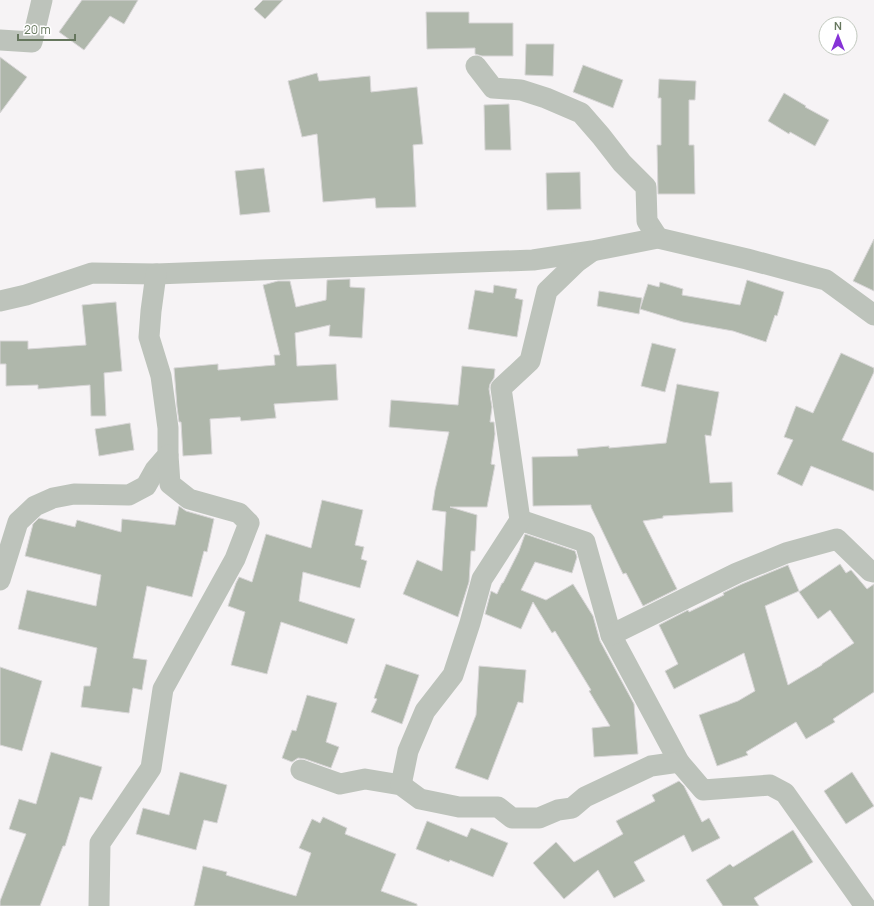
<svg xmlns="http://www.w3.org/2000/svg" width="874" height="906" font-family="Manrope,sans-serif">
<rect width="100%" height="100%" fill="#f6f3f5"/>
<g fill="#afb7ab" stroke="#d8d6d7">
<path d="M82,0H138L124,24L110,16L84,50L59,32Z"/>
<path d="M263,0H283L265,19L254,9Z"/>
<path d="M426,12H469V23H513V56H482L475,54V48L427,49Z"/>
<path d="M526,44H554L553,76L525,75Z"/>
<path d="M0,57L27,77L0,113Z"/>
<path d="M583,65L623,80L613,108L573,92Z"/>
<path d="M317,73L319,81L370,76L371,92L417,87L423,144L413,145L416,207L376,208L375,198L323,202L317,134L302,137L288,81Z"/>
<path d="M659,79L696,81L695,100H689V145H694L695,194H658L657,145H661V98H658Z"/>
<path d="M784,93L806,106L805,107L829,120L815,146L790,132L789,134L768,121Z"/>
<path d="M509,104L511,150H485L484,105Z"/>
<path d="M264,168L270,212L240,215L235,171Z"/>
<path d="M580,172L581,209L547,210L546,173Z"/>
<path d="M874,239V291L853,281Z"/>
<path d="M350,279V287L365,288L362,338L329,336L330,325L295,333L297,366L336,364L338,400L274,404L276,418L241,421L240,417L210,419L212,454L183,456L181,422H179L177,407L174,368L218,364V370L275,365L274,355H280L263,285L278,281H290L296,307L326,300L327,280Z"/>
<path d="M747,280L784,292L777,316L775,315L766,342L733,331L683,322L640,309L648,284L659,287L660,282L683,289L682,295L740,305Z"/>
<path d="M494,285L517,289L515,298L523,300L517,337L468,329L475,290L493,293Z"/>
<path d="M599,291L642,298L639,314L597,306Z"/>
<path d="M116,302L122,371L104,373L106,416H91L90,385L38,389V385L6,386V364H0V341H28V349L86,345L82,305Z"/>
<path d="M652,343L676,349L665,392L641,386Z"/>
<path d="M841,353L874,368V372L842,440L874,453V491L811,466L802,486L777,474L793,440L784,437L796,406L813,413Z"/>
<path d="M462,366L495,369L494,378L490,384L489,389L492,407L490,422H494L495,434L491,464L495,465L487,507H450L477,515L475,551H471L469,582L458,617L403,594L417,560L442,571L446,512L432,510L435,490L449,432L389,427L391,400L458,405Z"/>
<path d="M677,384L719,392L711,436L705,435L710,483L732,482L733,512L663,516V518L643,521L677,589L643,606L626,573L623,574L591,507V505L533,506L532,457L578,456L577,449L609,446V448L666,443Z"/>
<path d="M130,423L134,450L99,456L95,429Z"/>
<path d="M322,500L363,510L355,545L364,547L361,559L367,561L360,588L303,572L299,601L355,619L347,644L281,622L267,674L231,665L245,612L228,606L236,583L239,577L252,582L266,534L311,548Z"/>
<path d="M179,506L186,511L214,519L207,552L204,551L192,597L147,586L133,658L147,660L142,690L133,688L129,713L81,707L84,686H90L97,648L18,629L27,590L96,606L101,575L25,556L33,524L39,518L75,527L77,520L121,532L122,519L175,525Z"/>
<path d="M525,534L575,551L577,557L572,573L535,562L521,590L546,600L573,584L593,616L600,641L634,704L638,754L594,757L592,728L610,726L589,691L591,690L555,631L552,633L533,602L521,629L485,614L491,591L497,594L502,583H503L519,551Z"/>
<path d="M840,564L846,573L851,570L867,589L874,584V692L833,719L835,722L806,739L796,722L746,752L748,755L717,766L699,715L738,701L755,691L744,653L674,689L665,671L678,664L659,625L688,610L689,612L724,595L723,593L742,584L788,565L799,591L765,606L788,685L822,665V664L854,643L830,610L818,619L799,592Z"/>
<path d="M386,664L419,675L402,724L371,712L377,699L374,698Z"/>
<path d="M479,666L526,670L523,703L518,702L488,780L455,768L476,715Z"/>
<path d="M0,667L42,681L22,751L0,745Z"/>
<path d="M307,695L337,703L326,742L339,747L331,768L305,759L298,758L292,762L282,758L292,730L296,731Z"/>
<path d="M51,752L102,767L92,800L80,797L65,846H63L40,906H0V901L26,834L9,829L19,799L36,804Z"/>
<path d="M180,772L227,785L217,823L204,820L196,850L136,834L143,808L169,815Z"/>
<path d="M852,772L874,806L846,824L824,791Z"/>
<path d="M679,781L684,786L702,822L709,818L720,838L692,852L684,835L634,862L645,881L614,898L598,870L564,899L533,863L556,842L574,862L623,834L616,821L655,801L652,795Z"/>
<path d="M323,817L347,828L345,834L396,854L381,891L417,904V906H194L203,866L227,872L226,875L296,896L311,853L299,848L312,819L320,823Z"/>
<path d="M427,821L467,837L471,828L508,843L493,877L450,860L449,862L416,849Z"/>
<path d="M793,830L813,862L754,898L759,906H723L706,880L730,864L733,867Z"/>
</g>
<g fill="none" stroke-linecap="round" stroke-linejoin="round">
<g stroke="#bdc3bb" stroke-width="21">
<path d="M0,40L32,42L42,0"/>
<path d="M476,66L493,88L521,90L546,98L581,113L601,136L622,163L646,187L647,221L658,238"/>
<path d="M0,301L26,295L92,273L156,274L533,260L592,251L658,238L747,259L826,280L874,315"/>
<path d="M520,520L585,542L611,635L679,762L703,790L770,785L785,793L865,906"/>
<path d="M0,580L18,522L35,506L53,498L74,494L129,495L146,486L155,470L168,455V428L161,376L149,337L151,311L156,274"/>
<path d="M611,635L737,573L786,553L837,539L870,571L874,572"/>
<path d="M301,770L340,784L365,779L401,785L420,799L459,807H498L512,818H539L558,810L572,808L585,797L651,766L679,762"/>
<path d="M401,785L408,751L425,711L453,675L470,623L482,579L520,520L501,388L530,361L547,291L577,262L591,252"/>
<path d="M99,906L100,843L151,768L163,689L235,559L249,523L239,513L189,499L170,484L168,455"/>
</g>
</g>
<g transform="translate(838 36)"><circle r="19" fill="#ffffff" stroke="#c2c9bf"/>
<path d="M0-3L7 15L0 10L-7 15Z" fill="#8633d7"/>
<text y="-6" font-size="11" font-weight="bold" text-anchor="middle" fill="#66775e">N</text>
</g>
<path d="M18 34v6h57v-6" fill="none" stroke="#66775e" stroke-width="2"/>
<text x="24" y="34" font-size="12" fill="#66775e" stroke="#ffffff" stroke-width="3" paint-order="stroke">20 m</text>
</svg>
